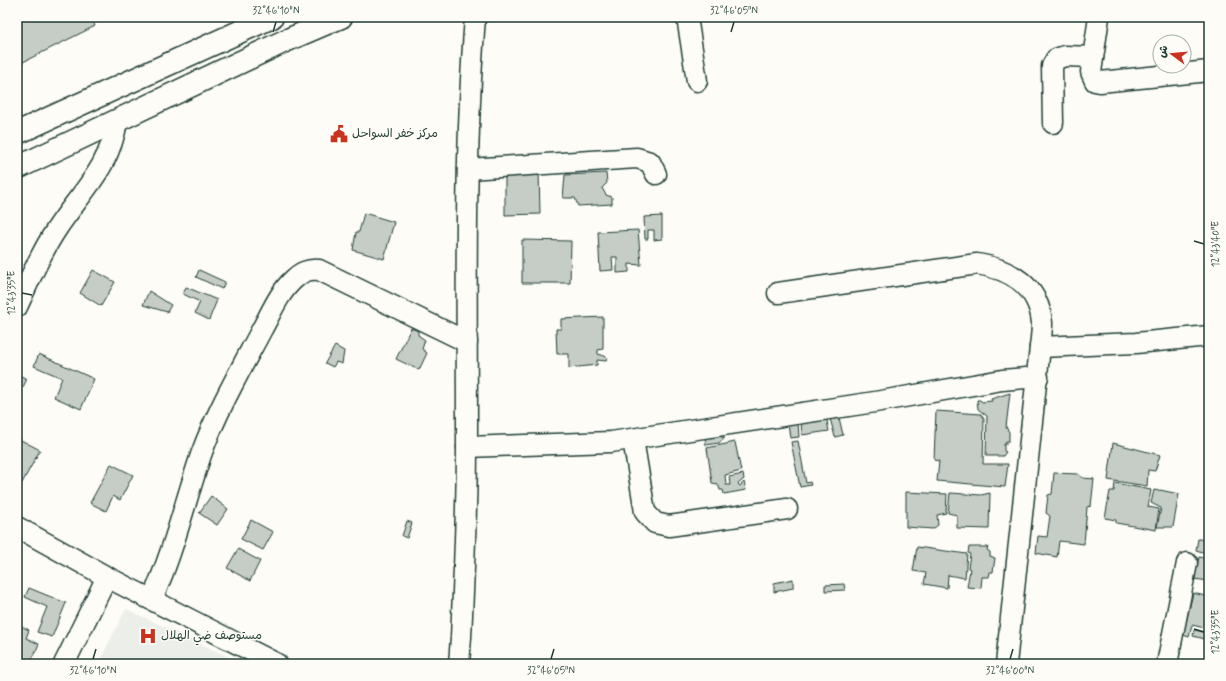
<svg xmlns="http://www.w3.org/2000/svg" width="1226" height="681" font-family="Mynerve,'Playpen Sans Arabic',sans-serif">
<rect width="100%" height="100%" fill="#fdfcf7"/>
<filter id="ink" filterUnits="userSpaceOnUse"><feTurbulence type="fractalNoise" baseFrequency=".025" numOctaves="2"/><feDisplacementMap in="SourceGraphic" scale="8" xChannelSelector="R" yChannelSelector="G"/><feConvolveMatrix kernelMatrix="1 2 1 2 8 2 1 2 1" color-interpolation-filters="sRGB"/></filter>
<g filter="url(#ink)">
<path fill="#eceee9" d="M126,609L244,664H98Z"/>
<g fill="#c6cdc7" stroke="#1f3d34">
<path d="M17,17H91L95,26L17,65Z"/>
<path d="M539,170L540,214L505,215V171Z"/>
<path d="M606,173L607,183L602,188L606,195L612,197V204L578,206L575,198H563L565,175Z"/>
<path d="M364,213L394,222L384,259L353,250L356,232H359Z"/>
<path d="M662,216V239L654,240V230H648V239H645L644,217Z"/>
<path d="M638,230L641,265L629,264V272L617,273V257H612L613,270L600,271L598,232Z"/>
<path d="M522,240L571,241L570,283H522Z"/>
<path d="M93,270L115,282L101,306L80,293Z"/>
<path d="M199,270L225,282L222,289L196,277Z"/>
<path d="M186,287L217,300L209,320L195,313L200,302L183,294Z"/>
<path d="M149,291L171,305L167,312L143,305Z"/>
<path d="M603,317V349L598,350V354L607,357L606,361L597,360V365L569,368V354H557L556,329H561V319Z"/>
<path d="M411,328L418,331V335L425,340L422,349L427,353L419,370L396,359Z"/>
<path d="M335,346L344,351L342,364L336,362L333,367L325,363Z"/>
<path d="M39,354L94,379L81,409L54,397L62,378L34,366Z"/>
<path d="M17,374L27,379L23,387L17,385Z"/>
<path d="M1010,393L1006,427L1009,432V441H1006V444H1004V451L1006,452L1003,456H986L987,416L978,409L977,400H980L982,402L992,401L991,399Z"/>
<path d="M837,409L843,435L835,437L828,411Z"/>
<path d="M825,411L829,431L802,435L801,421Z"/>
<path d="M936,411L981,414L984,418L983,464H1008L1005,487L937,481L939,461L934,460Z"/>
<path d="M798,422L799,437L790,438L788,423Z"/>
<path d="M720,428L721,437H724V439L719,443L706,445L704,429Z"/>
<path d="M17,438L40,450L22,483L17,481Z"/>
<path d="M798,441L806,483L810,482L811,485L800,487L791,442Z"/>
<path d="M735,442L741,471L725,475L726,485H730L729,477L743,474L744,479L738,484L740,486L744,482L746,490L724,494L723,490H720L718,484L712,483L707,448Z"/>
<path d="M1113,443L1160,455L1155,471L1148,470L1147,486L1108,480Z"/>
<path d="M111,464L133,475L120,500L113,496L106,511L90,503Z"/>
<path d="M1054,473L1078,474L1083,478L1094,479L1091,506L1087,507L1084,544L1059,541L1057,557L1036,553L1038,536L1047,537L1050,516L1046,513L1048,495L1052,494Z"/>
<path d="M1115,483L1151,490L1148,507L1159,509L1156,530L1116,523V520L1105,518L1110,491H1114Z"/>
<path d="M1154,490L1159,491L1160,490L1179,494L1173,527H1157L1161,508L1151,503Z"/>
<path d="M906,492L947,494L946,513L937,515L938,525L933,529L906,527Z"/>
<path d="M950,493L981,495L990,493L989,529L957,528V515L948,513Z"/>
<path d="M211,496L228,509L217,525L199,513Z"/>
<path d="M251,520L273,532L263,550L241,539Z"/>
<path d="M407,521L412,523L407,538L402,536Z"/>
<path d="M1198,539L1209,540V581L1194,579L1199,557L1204,558L1206,553L1196,550Z"/>
<path d="M917,547L967,554L965,578L948,575L947,588L924,584L926,573L913,571Z"/>
<path d="M969,547H988L987,550L990,552V556L995,558L993,572H990L989,577H982L981,588L967,587L970,569L968,568L970,554L968,553Z"/>
<path d="M238,549L260,561L250,581L227,568Z"/>
<path d="M793,579V588L774,592V583Z"/>
<path d="M844,584L845,590L825,591V585Z"/>
<path d="M29,588L66,603L52,637L37,632L47,607L25,597Z"/>
<path d="M1193,593L1209,597V629L1192,625L1189,637L1183,635Z"/>
<path d="M17,624L29,630L26,638L39,644L30,664H17Z"/>
<path d="M1194,630L1208,633L1209,630V640L1193,636Z"/>
<path d="M541,661L574,662V664H541Z"/>
</g>
<g fill="none" stroke-linecap="round" stroke-linejoin="round">
<g stroke="#1f3d34" stroke-width="23">
<g id="minor">
<path d="M687,17L697,81"/>
<path d="M1099,17L1091,72L1095,81L1100,82L1209,71"/>
<path d="M1053,123L1052,66L1056,59L1065,56L1093,57"/>
<path d="M468,169L637,158L650,162L656,174"/>
<path d="M778,293L977,264C1010,269 1039,286 1042,323C1042,330 1041,339 1040,347L1136,343L1209,336"/>
<path d="M17,307C29,281 40,254 56,230C80,193 111,167 117,120"/>
<path d="M633,439L645,512L655,523L669,526L787,509"/>
<path d="M467,447L611,442L875,402L1002,380L1038,377"/>
<path d="M17,527L107,577L277,664"/>
<path d="M152,599C174,551 185,501 202,452C218,409 241,369 262,329C271,313 279,293 293,280C301,272 308,269 319,270L467,342"/>
<path d="M64,664L107,577"/>
<path d="M459,664L461,637C464,573 467,508 467,444C467,302 464,159 475,17"/>
<path d="M1006,664L1040,347"/>
<path d="M1167,664L1187,563"/>
</g>
</g>
<g stroke="#1f3d34" stroke-width="25">
<g id="major">
<path d="M17,133L272,17"/>
<path d="M17,168L285,41L341,17"/>
</g>
</g>
<use href="#minor" stroke="#fdfcf7" stroke-width="20"/>
<use href="#major" stroke="#fdfcf7" stroke-width="22"/>
</g>
</g>
<path fill="none" stroke="#1f3d34" stroke-width="1.5" d="M273,32L276,22M731,32L734,22M1194,241L1204,244M22,293L32,295M1194,629L1204,632M93,659L96,649M551,659L554,649M1010,659L1013,649"/>
<defs>
<g id="civic-bare" transform="scale(1.38)"><path d="M-.6-6.5H3V-4.5H.6V-3L4-1V1h2V6H-6V1h2V-1L-.6-3ZM-1.2 2.5V6h2.4V2.5Z" fill="#c8321e" stroke="#fdfcf7" stroke-width="2.5" paint-order="stroke"/></g>
<g id="hospital-bare" transform="scale(1.38)"><path d="M-5-5h3v3.5h4V-5h3V5h-3V1.5h-4V5h-3Z" fill="#c8321e" stroke="#fdfcf7" stroke-width="2.5" paint-order="stroke"/></g>
</defs>
<g fill-rule="evenodd">
<use href="#civic-bare" x="339" y="134"/>
<use href="#hospital-bare" x="148" y="636"/>
</g>
<g text-anchor="middle" dominant-baseline="central" stroke-width="3" stroke-linejoin="round" paint-order="stroke">
<g font-size="12" fill="#1f3d34" stroke="#fdfcf7" text-anchor="start">
<text x="352" y="134">مركز خفر السواحل</text>
<text x="161" y="636">مستوصف ضي الهلال</text>
</g>
</g>
<rect width="1226" height="681" fill="none" stroke="#fdfcf7" stroke-width="44"/>
<g transform="translate(1172 54) rotate(286)"><circle r="19" fill="#fdfcf7" stroke="#a4b0a9"/>
<path d="M0-3L7 15L0 10L-7 15Z" fill="#c8321e"/>
<text y="-6" font-size="11" font-weight="bold" text-anchor="middle" fill="#1f3d34">ش</text>
</g>
<rect x="22" y="22" width="1182" height="637" fill="none" stroke="#1f3d34" stroke-width="1.5"/>
<g font-size="10" text-anchor="middle" fill="#1f3d34">
<text x="276" y="14">32°46'10"N</text>
<text x="734" y="14">32°46'05"N</text>
<text transform="translate(1215 244) rotate(-90)" y="4">12°43'40"E</text>
<text transform="translate(11 293) rotate(-90)" y="4">12°43'35"E</text>
<text transform="translate(1215 632) rotate(-90)" y="4">12°43'35"E</text>
<text x="93" y="674">32°46'10"N</text>
<text x="551" y="674">32°46'05"N</text>
<text x="1010" y="674">32°46'00"N</text>
</g>
</svg>
